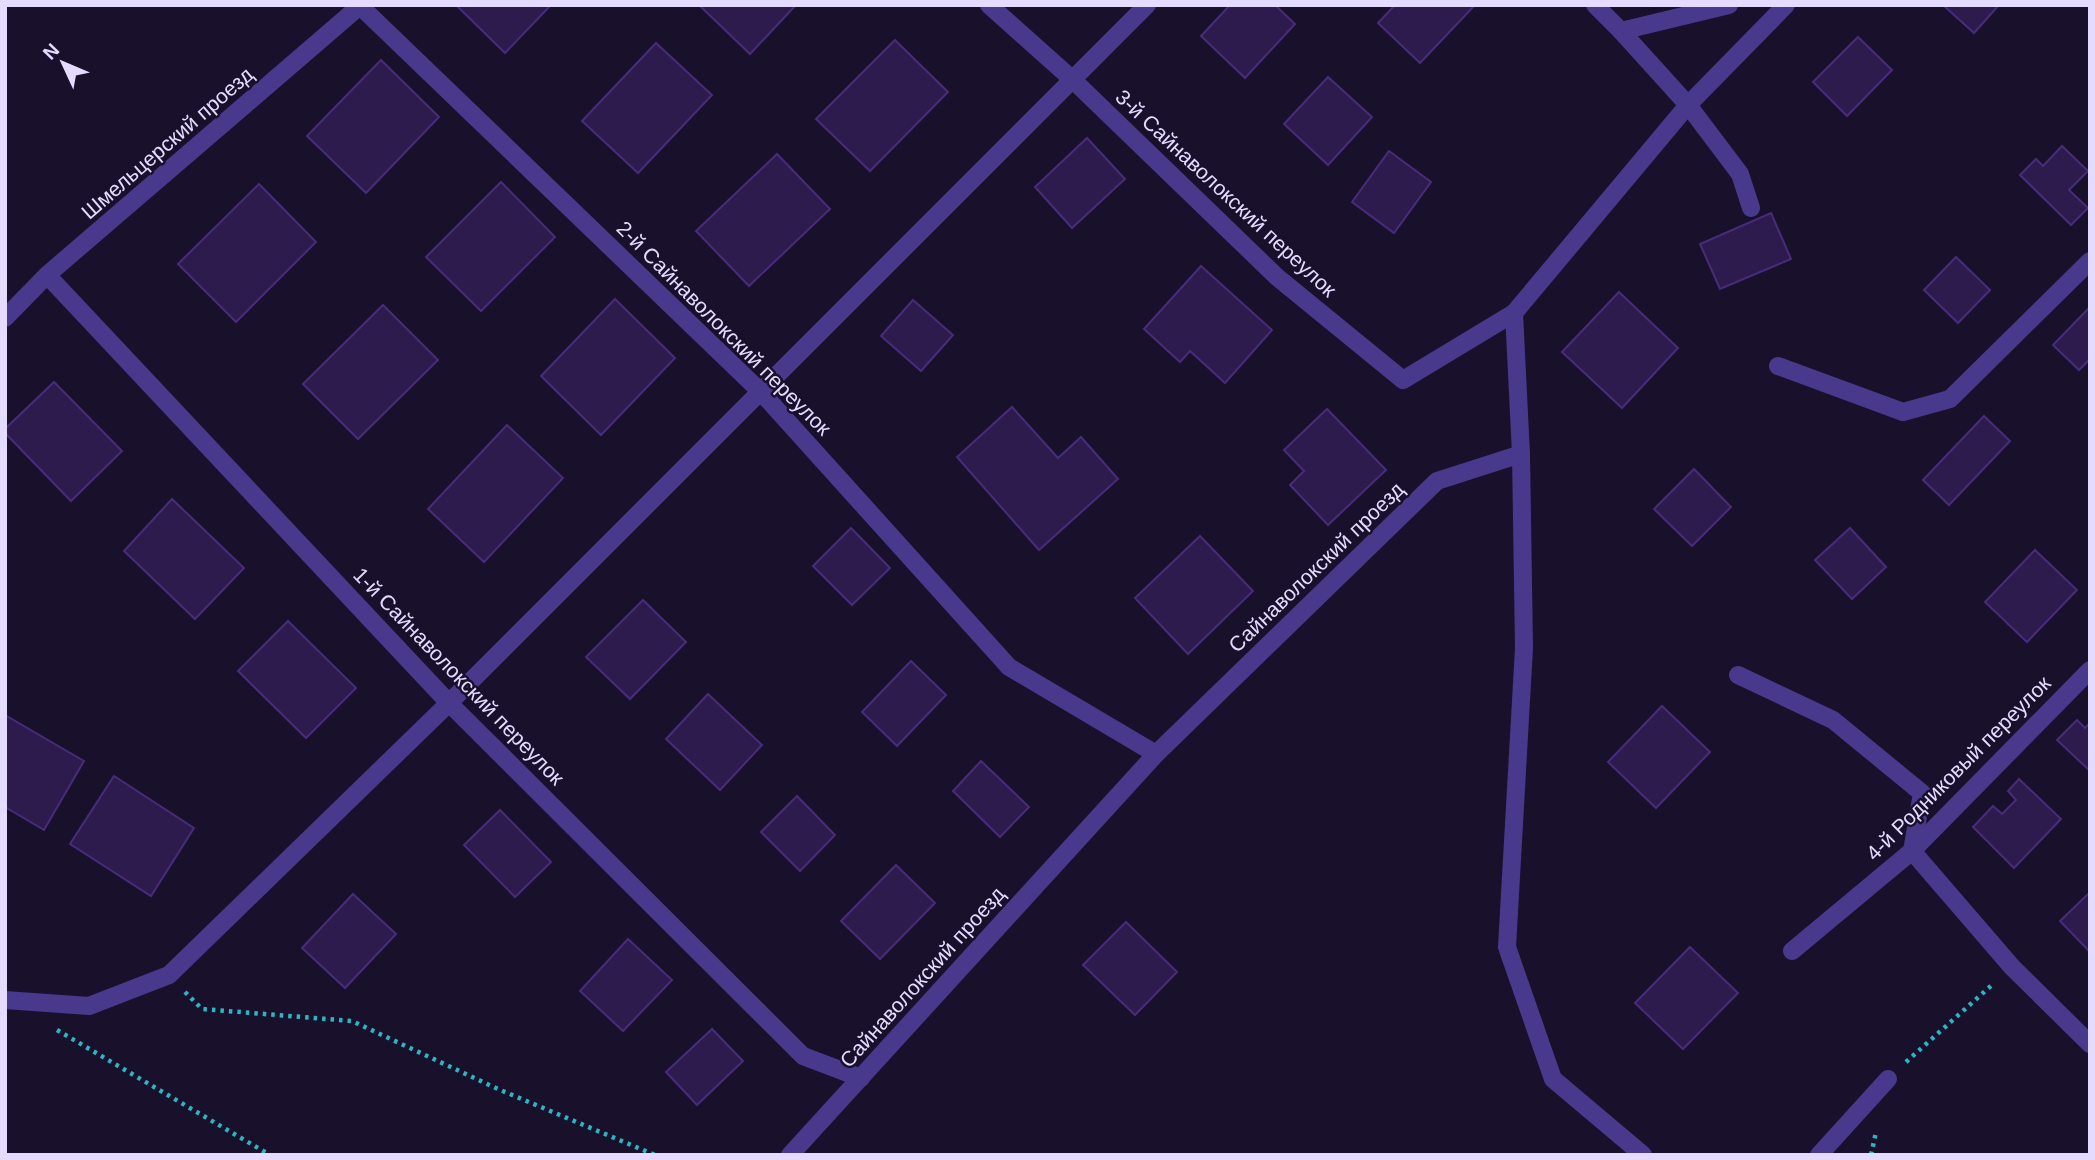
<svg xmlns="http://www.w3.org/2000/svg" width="2095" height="1160" font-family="Helvetica,sans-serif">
<rect width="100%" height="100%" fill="#19102c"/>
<g fill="#2d1b4e" stroke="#482c7b" stroke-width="2">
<path d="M456,5H551L505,53Z"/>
<path d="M699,5H796L750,54Z"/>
<path d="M1230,5H1275L1295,24L1245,78L1201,36Z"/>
<path d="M1395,5H1475L1420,63L1378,23Z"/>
<path d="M1943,5H1999L1974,33Z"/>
<path d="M1858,37L1892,70L1847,116L1813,82Z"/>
<path d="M895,40L948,92L870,171L816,119Z"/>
<path d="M656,43L712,95L638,173L582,121Z"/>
<path d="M381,60L439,117L366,193L307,136Z"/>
<path d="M1328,77L1372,117L1328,165L1284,124Z"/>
<path d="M1087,138L1125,179L1072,228L1035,187Z"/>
<path d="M2062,146L2088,171L2069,190L2088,208L2071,225L2020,175L2036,159L2043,166Z"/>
<path d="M1389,151L1431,182L1394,233L1352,202Z"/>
<path d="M777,154L830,209L749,286L696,231Z"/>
<path d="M501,182L555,237L481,311L426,257Z"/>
<path d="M259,184L316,242L236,322L178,264Z"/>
<path d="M1771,213L1791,259L1720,289L1700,244Z"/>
<path d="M1956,257L1990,290L1958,323L1924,290Z"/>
<path d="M1201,266L1272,330L1225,383L1190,351L1180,362L1144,329Z"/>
<path d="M1619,292L1678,348L1622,408L1562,352Z"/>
<path d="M615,299L675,358L601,435L541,376Z"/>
<path d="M913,300L953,335L921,371L881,336Z"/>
<path d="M383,305L438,360L358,439L303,384Z"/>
<path d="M2089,308L2090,359L2079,370L2053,345Z"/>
<path d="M54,382L122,451L71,501L5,433V429Z"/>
<path d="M1012,407L1058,458L1081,437L1118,479L1039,550L957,457Z"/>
<path d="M1327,409L1386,470L1328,525L1290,485L1304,471L1284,450Z"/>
<path d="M1984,416L2010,441L1949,505L1923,480Z"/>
<path d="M507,425L563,478L484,562L428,509Z"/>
<path d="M1694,469L1731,507L1692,546L1654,509Z"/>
<path d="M172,499L244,568L195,619L124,551Z"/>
<path d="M851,528L890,568L852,605L813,566Z"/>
<path d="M1850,528L1886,567L1852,599L1815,560Z"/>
<path d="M1200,536L1253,591L1188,654L1135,598Z"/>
<path d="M2035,550L2077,590L2027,642L1985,602Z"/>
<path d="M643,600L686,642L630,699L586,657Z"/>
<path d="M288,621L356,688L306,738L238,671Z"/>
<path d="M911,661L946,695L897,746L862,712Z"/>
<path d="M708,694L762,745L720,790L666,739Z"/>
<path d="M1662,706L1710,752L1656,808L1608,762Z"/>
<path d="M5,715L84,761L44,830L5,807Z"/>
<path d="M2077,720L2085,728L2090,723V771L2057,740Z"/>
<path d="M981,761L1029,807L1000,837L953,791Z"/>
<path d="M114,776L194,828L151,896L70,844Z"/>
<path d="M2019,779L2061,819L2014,868L1973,827L1993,806L2002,814L2016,800L2008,791Z"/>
<path d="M797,796L835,835L800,871L761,832Z"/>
<path d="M500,810L551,862L515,897L464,845Z"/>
<path d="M896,865L935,903L880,959L841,921Z"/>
<path d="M2090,892V952L2060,921Z"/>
<path d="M353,894L396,934L345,988L302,948Z"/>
<path d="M1126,922L1177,972L1135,1015L1083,965Z"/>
<path d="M628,939L672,980L623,1031L580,991Z"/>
<path d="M1690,947L1738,993L1683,1049L1635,1003Z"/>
<path d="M712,1029L743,1061L697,1105L666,1072Z"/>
</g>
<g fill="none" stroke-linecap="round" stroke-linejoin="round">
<g stroke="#2bb6c3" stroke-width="4.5" stroke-dasharray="3.5 5" stroke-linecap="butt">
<path d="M185,992L202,1009L352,1021L498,1089L655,1155"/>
<path d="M57,1030L270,1155"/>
<path d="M1906,1062L1993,984"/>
<path d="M1871,1155L1876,1132"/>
</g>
<g stroke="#49398d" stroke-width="18">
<path d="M359,5L761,392L1009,667L1156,754"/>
<path d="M989,5L1073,80L1277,277L1403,380L1514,313"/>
<path d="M1595,5L1621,31L1688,105L1740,174L1751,208"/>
<path d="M1621,31L1729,5"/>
<path d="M47,275L449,703L803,1056L861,1078"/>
<path d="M5,318L47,275L361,5"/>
<path d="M1778,366L1903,412L1950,399L2090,261"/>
<path d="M1738,675L1833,720L1922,793L1912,851L2012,967L2090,1044"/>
<path d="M1792,951L1912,851L2090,670"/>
<path d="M5,1000L89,1006L169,975L449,703L1147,5"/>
<path d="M790,1155L1156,754L1437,481L1521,454"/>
<path d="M1643,1155L1553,1079L1507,947L1524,648L1521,454L1514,313L1688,105L1786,5"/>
<path d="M1819,1155L1888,1079"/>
</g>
</g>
<g text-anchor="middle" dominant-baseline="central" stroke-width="5" stroke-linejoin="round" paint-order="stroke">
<g font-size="21" fill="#e5dbff" stroke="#19102c">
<text transform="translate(167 143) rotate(-41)">Шмельцерский проезд</text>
<text transform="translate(1226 193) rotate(43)">3-й Сайнаволокский переулок</text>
<text transform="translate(724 328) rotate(45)">2-й Сайнаволокский переулок</text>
<text transform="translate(1316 567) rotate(-44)">Сайнаволокский проезд</text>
<text transform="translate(459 676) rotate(46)">1-й Сайнаволокский переулок</text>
<text transform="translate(1958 768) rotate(-45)">4-й Родниковый переулок</text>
<text transform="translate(922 977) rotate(-48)">Сайнаволокский проезд</text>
</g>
</g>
<rect width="2095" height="1160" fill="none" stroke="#e5dbff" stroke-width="14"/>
<g transform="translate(63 63) rotate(314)" stroke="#19102c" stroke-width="5" paint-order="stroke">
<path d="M0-5L12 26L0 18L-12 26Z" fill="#e5dbff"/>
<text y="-10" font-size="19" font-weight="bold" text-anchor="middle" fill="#e5dbff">N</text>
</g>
</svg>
